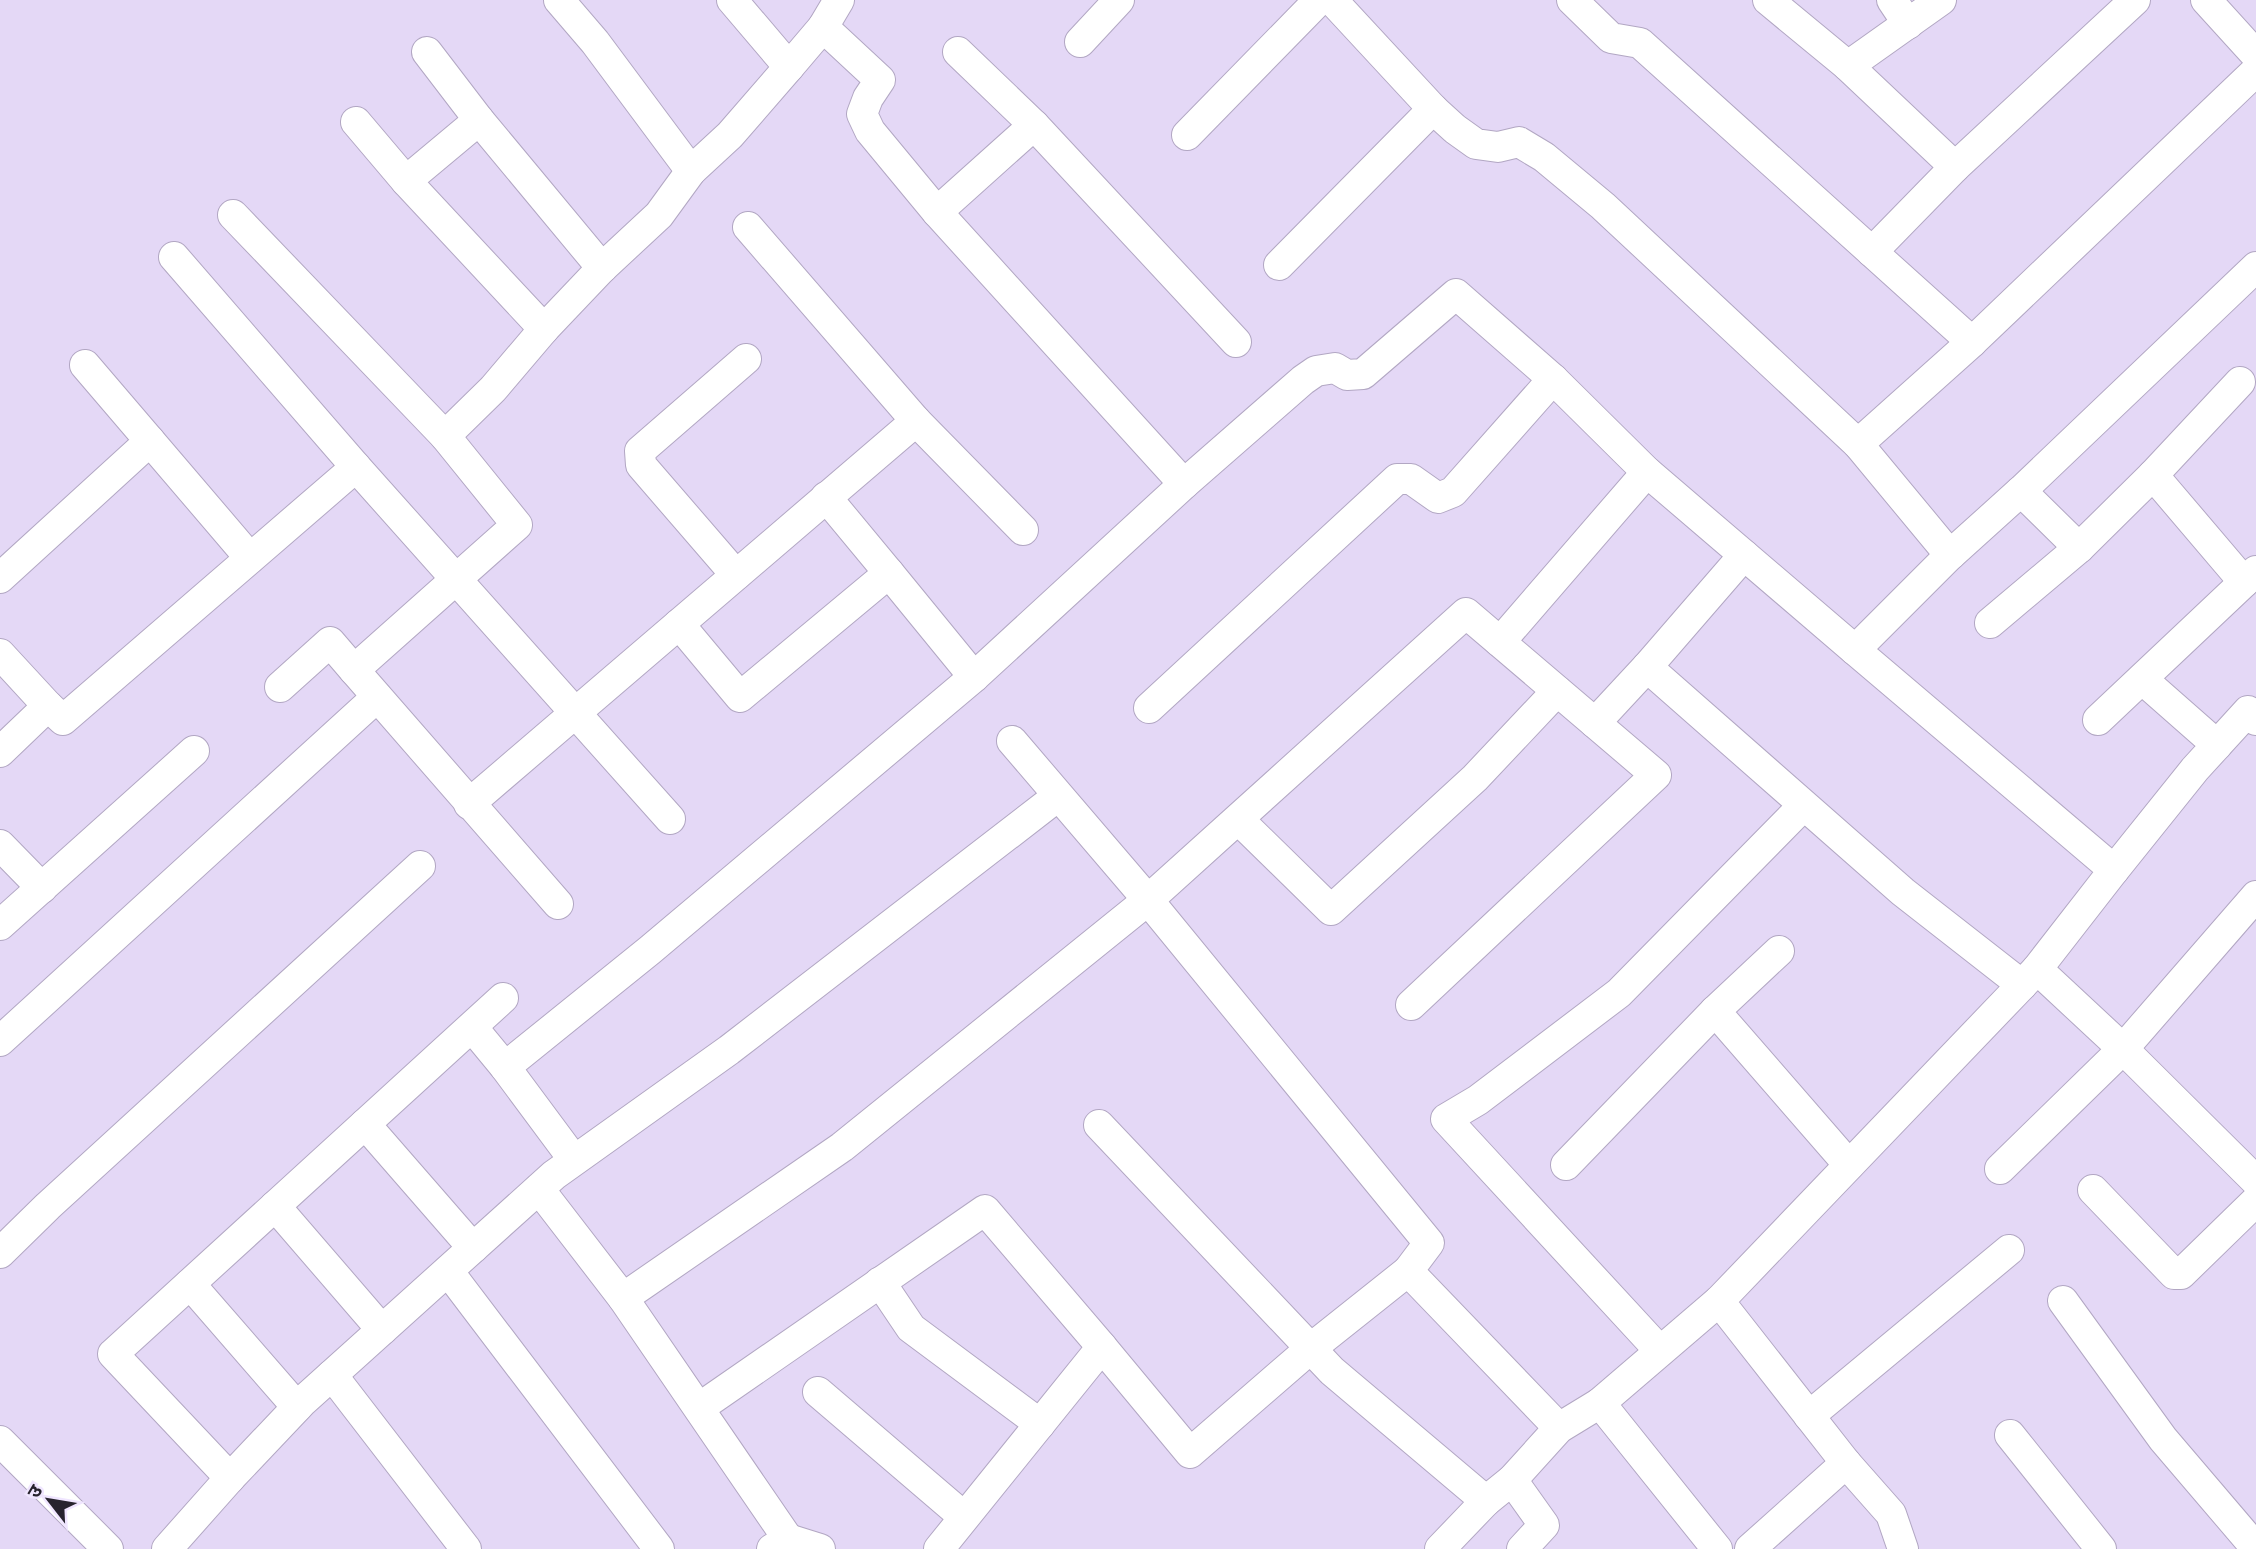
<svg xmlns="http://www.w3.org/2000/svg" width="2256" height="1549" font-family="'Fira Sans Condensed','Noto Sans Devanagari',sans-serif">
<rect width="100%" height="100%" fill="#e4d8f6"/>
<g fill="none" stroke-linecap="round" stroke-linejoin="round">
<g stroke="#b2a7c3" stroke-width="32">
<g id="minor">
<path d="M559,0L595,42L691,171"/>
<path d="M1332,0L1433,109L1455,129L1476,144L1498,147L1519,142L1544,157L1603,206L1858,444L1950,555"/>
<path d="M1572,0L1611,38L1640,43L1972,342"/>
<path d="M1768,0L1848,66"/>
<path d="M1892,0L1908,24"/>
<path d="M1941,0L1848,66L1955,167"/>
<path d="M2206,0L2256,55"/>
<path d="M823,27L839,0"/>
<path d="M1080,42L1119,0"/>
<path d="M427,52L479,120L602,268"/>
<path d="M958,52L1034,125L1236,342"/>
<path d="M789,67L823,27L880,80L868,98L862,114L870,131L937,212L1184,484"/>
<path d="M356,122L406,181L544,329"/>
<path d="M1187,135L1319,0"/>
<path d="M406,181L479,120"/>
<path d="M937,212L1034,125"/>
<path d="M233,215L445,436L517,525L354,670L558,904"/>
<path d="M748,227L916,421"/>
<path d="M1872,252L1955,167L2135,0"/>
<path d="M174,257L356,467L670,819"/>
<path d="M1279,265L1433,109"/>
<path d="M445,436L493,389L544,329L602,268L659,215L691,171L730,135L789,67L732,0"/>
<path d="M150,441L250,558"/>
<path d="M1858,444L1972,342L2256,71"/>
<path d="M2153,475L2240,382"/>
<path d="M2021,491L2079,548"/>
<path d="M1744,555L1647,667L1903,892L2022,985"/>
<path d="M889,573L974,677"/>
<path d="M736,575L641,465L640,451L746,359"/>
<path d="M0,578L150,441L85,365"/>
<path d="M1990,623L2079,548L2153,475L2244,582"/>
<path d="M679,624L740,697L889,573L826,497"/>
<path d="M1500,642L1647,472"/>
<path d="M0,654L48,706"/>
<path d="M280,687L330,642L354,670"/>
<path d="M1149,708L1397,479H1411L1438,498L1453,492L1553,379"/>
<path d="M2098,720L2256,571"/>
<path d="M1595,723L1647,667"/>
<path d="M1012,741L1148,900L1429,1243L1408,1271L1559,1428"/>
<path d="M2217,745L2248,711L2256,720"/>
<path d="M0,752L48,706L63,720L356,467"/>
<path d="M469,804L916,421L1023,530"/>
<path d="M1239,820L1331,910L1475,778L1557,691"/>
<path d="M0,845L42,888"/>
<path d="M2114,870L2195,769L2217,745L2142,679"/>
<path d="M0,925L194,751"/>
<path d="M1779,951L1715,1011L1849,1165"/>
<path d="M2037,969L2114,870L1855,650L1950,555L2021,491L2256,267"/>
<path d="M472,1027L505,1067L574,1160"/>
<path d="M0,1041L377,697"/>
<path d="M505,1067L650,950L974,677L1184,484L1303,380L1316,371L1335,368L1347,375L1363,374L1456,294L1553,379L1647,472L1855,650"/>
<path d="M365,1124L473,1248"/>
<path d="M1099,1125L1332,1371L1486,1501L1440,1549"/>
<path d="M1566,1165L1715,1011"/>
<path d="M2000,1169L2123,1049L2256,896"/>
<path d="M539,1189L623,1298L788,1539L772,1549"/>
<path d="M2093,1190L2174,1274H2181L2256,1201"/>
<path d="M275,1206L382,1330"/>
<path d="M0,1253L48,1206L420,866"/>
<path d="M448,1271L659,1549"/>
<path d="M880,1282L911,1328L1040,1424"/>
<path d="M190,1284L297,1407"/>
<path d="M623,1298L842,1147L1148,900L1466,613L1656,775L1411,1005"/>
<path d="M2063,1301L2163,1439L2256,1548"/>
<path d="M1102,1347L1190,1453L1310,1349L1408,1271"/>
<path d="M1660,1351L1446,1119L1478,1100L1619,993L1803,806"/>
<path d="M332,1375L466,1549"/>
<path d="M818,1392L964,1517"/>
<path d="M1600,1403L1719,1301"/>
<path d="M699,1408L985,1210L1102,1347L939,1549"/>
<path d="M1809,1416L2009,1250"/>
<path d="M2010,1435L2101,1549"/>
<path d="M0,1441L108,1549"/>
<path d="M230,1478L113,1354L503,998"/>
<path d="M1512,1480L1544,1525L1522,1549"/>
<path d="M1486,1501L1512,1480L1559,1428L1600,1403L1717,1549"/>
<path d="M788,1539L820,1549"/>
<path d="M167,1549L230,1478L303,1401L554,1175L729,1050L1058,796"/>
<path d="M1750,1549L1846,1463"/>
<path d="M1903,1549L1891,1514L1846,1463L1719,1301L2022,985L2037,969L2123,1049L2256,1181"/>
</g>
</g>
<use href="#minor" stroke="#fff" stroke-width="30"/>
</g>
<g transform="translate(49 1500) rotate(301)" stroke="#f0e6ff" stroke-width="5" paint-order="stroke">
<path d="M0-5L12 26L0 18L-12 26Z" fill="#27232e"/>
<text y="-10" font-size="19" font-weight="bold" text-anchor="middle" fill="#27232e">उ</text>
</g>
</svg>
